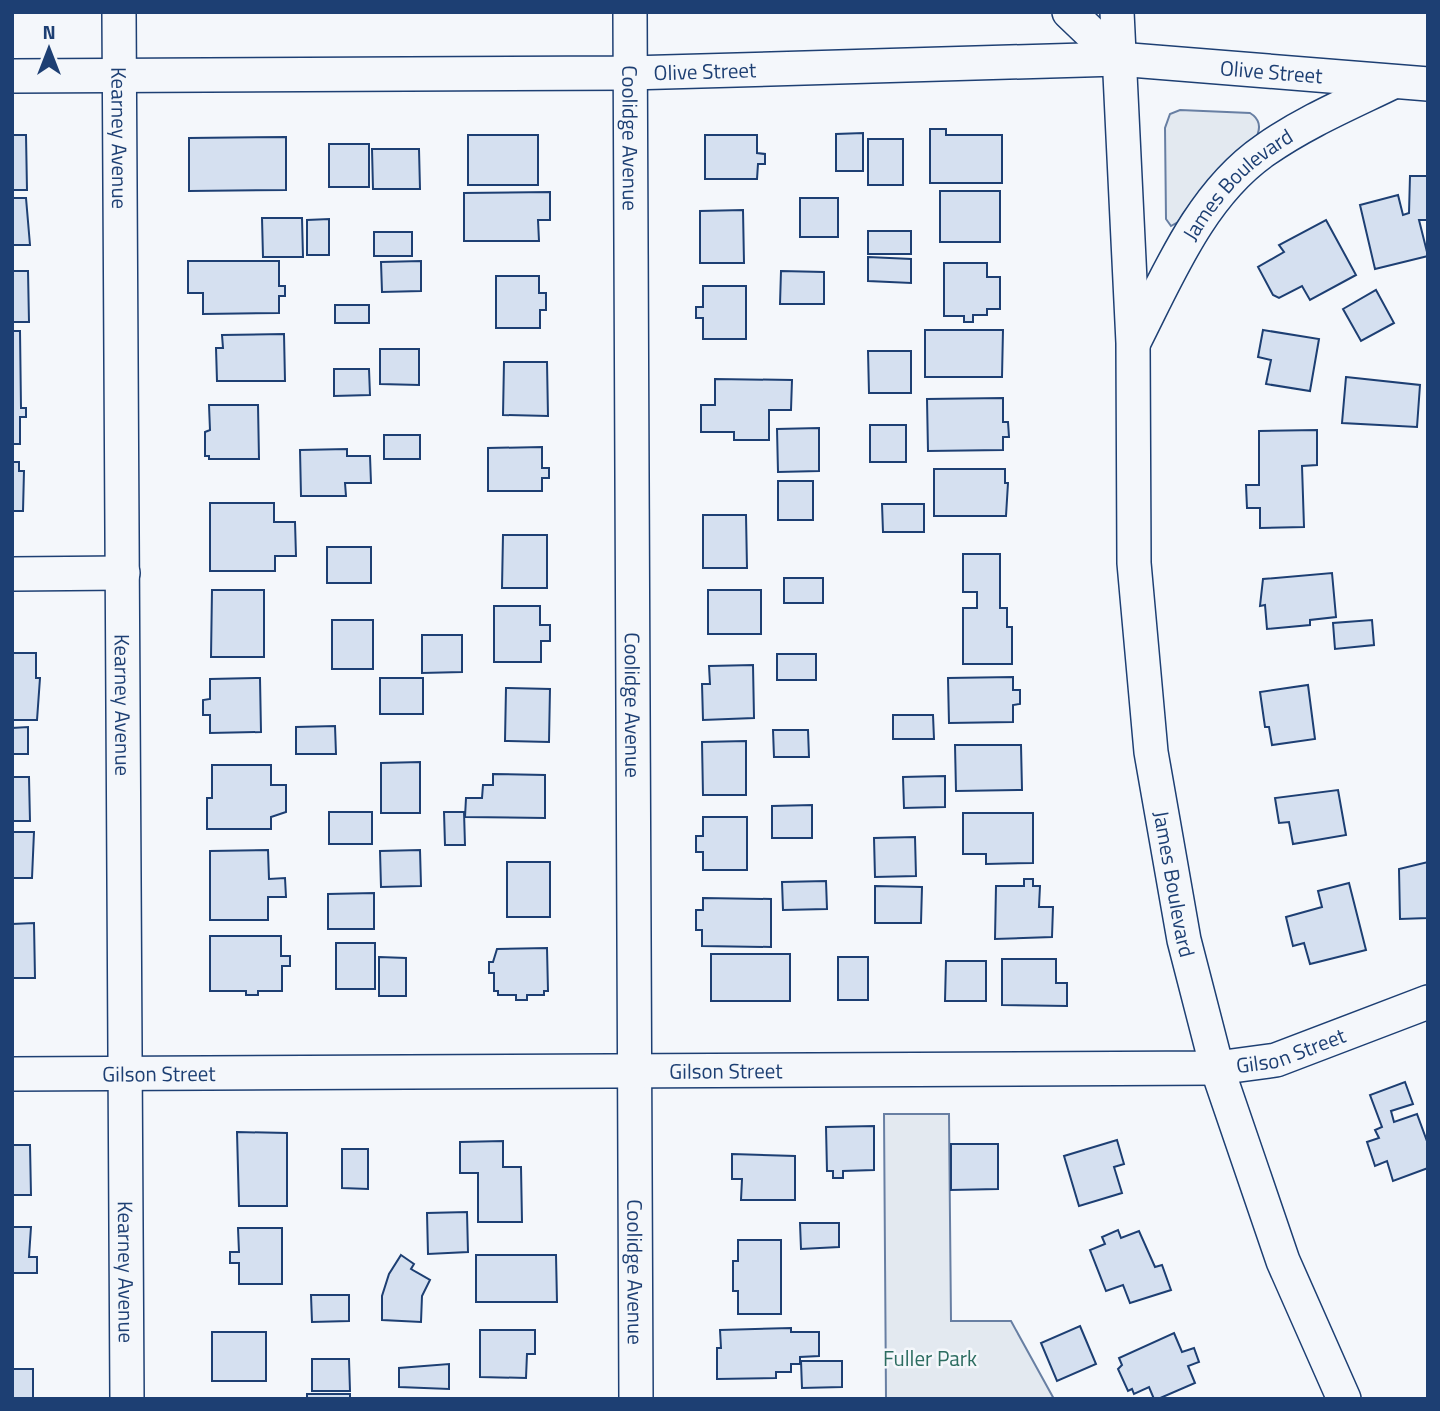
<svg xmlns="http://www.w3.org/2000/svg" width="1440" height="1411" font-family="'Titillium Web',sans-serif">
<rect width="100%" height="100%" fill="#f4f7fb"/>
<g fill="#e3e9f0" stroke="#687fa3" stroke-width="2">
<path d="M1180,110L1250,113C1260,119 1261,128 1256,138L1202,188L1178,222L1171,226L1166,219L1165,128L1170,114Z"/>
<path d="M884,1114H949L951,1321H1011L1054,1399H886Z"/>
</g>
<g fill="#d5e0f0" stroke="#1d3f73" stroke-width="2">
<path d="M930,129H946V135H1002V183H930Z"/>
<path d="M863,133V171H836V134Z"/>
<path d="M12,135H26L27,190H12Z"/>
<rect x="468" y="135" width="70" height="50"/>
<path d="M705,135H757V153L765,154V164H758L757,179H705Z"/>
<path d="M286,137V190L189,191V138Z"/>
<rect x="868" y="139" width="35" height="46"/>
<rect x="329" y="144" width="40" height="43"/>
<path d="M372,149H419L420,189H373Z"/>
<path d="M1410,176H1428V220H1419L1428,256L1375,269L1360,205L1398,195L1403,215L1409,213Z"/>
<rect x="940" y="191" width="60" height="51"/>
<path d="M550,192V220H538L539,241H464V193Z"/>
<path d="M12,198H26L30,245H12Z"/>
<rect x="800" y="198" width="38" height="39"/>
<path d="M743,210L744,263H700V211Z"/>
<path d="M262,218H302L303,257H263Z"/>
<path d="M329,219V255H307V220Z"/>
<path d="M1326,220L1356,275L1310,300L1302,286L1279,298L1273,295L1258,267L1284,252L1279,245Z"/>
<rect x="868" y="231" width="43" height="23"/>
<rect x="374" y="232" width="38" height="24"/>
<path d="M868,257L911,259V283L868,281Z"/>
<path d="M188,261H279V286H285V296H279V313L203,314V293H188Z"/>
<path d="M421,261V291L382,292L381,262Z"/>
<path d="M944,263H987V277H1000V309H987V315H973V322H964V316H944Z"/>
<path d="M12,271H28L29,322H12Z"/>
<path d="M781,271L824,272V304H780Z"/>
<path d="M496,276H539V293H546V310H540V328H496Z"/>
<path d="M703,286H746V339H703V318H696V307H703Z"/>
<path d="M1376,290L1394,323L1361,341L1343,309Z"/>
<rect x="335" y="305" width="34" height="18"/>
<path d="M925,330H1003L1002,377H925Z"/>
<path d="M1263,330L1319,339L1310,391L1266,384L1271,360L1258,357Z"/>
<path d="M12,331H20L21,408H26V417H20V444H12Z"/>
<path d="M284,334L285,381H217L216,348H223L222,335Z"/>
<path d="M380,349H419V385L380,384Z"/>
<path d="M868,351H911V393H869Z"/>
<path d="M504,362H547L548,416L503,415Z"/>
<path d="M334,369H369L370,395L334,396Z"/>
<path d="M1346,377L1420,385L1417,427L1342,423Z"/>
<path d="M715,379L792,380L791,410H769V440H734V432H701V405H715Z"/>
<path d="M1003,398V422H1008L1009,437H1003V450L928,451L927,399Z"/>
<path d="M209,405H258L259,459H209V456H205V432L210,430Z"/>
<rect x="870" y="425" width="36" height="37"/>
<path d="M819,428V471L778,472L777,429Z"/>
<path d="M1317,430V465L1302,466L1304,527L1260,528V508H1247L1246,485H1259V431Z"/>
<rect x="384" y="435" width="36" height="24"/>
<path d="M542,447V468H549V478H542V491H488V448Z"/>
<path d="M347,449V456H370L371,483H345L346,496H301L300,450Z"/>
<path d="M12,462H19V471H24L23,511H12Z"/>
<path d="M934,469H1005V483H1008L1006,516H934Z"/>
<rect x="778" y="481" width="35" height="39"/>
<path d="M210,503H274V522H295L296,556H275V571H210Z"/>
<path d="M882,504H924V532H883Z"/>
<path d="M703,515H746L747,568H703Z"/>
<path d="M503,535H547V588H502Z"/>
<rect x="327" y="547" width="44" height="36"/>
<path d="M963,554H1000V608H1007V627H1012V664H963V608H977V592H963Z"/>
<path d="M1332,573L1336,617L1310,620V625L1267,629L1265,605L1260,606L1263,579Z"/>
<rect x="784" y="578" width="39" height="25"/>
<path d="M212,590H264V657H211Z"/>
<rect x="708" y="590" width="53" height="44"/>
<path d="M494,606H540V625H550V641H541V662H494Z"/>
<rect x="332" y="620" width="41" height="49"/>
<path d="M1372,620L1374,645L1335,649L1333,623Z"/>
<path d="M422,635H462V672L422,673Z"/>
<path d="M12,653H36V678H40L37,720H12Z"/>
<rect x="777" y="654" width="39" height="26"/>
<path d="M753,665L754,718L703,720L702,684H710L709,666Z"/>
<path d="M1013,677V690H1020V704L1013,705V722L949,723L948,678Z"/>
<path d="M260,678L261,732L210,733V715H203V700L210,699V679Z"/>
<rect x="380" y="678" width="43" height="36"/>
<path d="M1308,685L1315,739L1272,745L1269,727H1265L1260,692Z"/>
<path d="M506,688L550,689L549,742L505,741Z"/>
<path d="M893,715H933L934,739H893Z"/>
<path d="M335,726L336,754H296V727Z"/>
<path d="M28,727V754H12V728Z"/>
<path d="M773,730H808L809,757H774Z"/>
<path d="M746,741V795H703L702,742Z"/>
<path d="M955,745H1021L1022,790L956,791Z"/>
<path d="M420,762V813H381V763Z"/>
<path d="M212,765H271V785H286V812L271,817V829H207V798H212Z"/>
<path d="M493,774L545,775V818L465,817L466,798H482L483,785H493Z"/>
<path d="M945,776V807L904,808L903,777Z"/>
<path d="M12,777H29L30,821H12Z"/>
<path d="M1338,790L1346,835L1293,844L1289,822L1279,823L1275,798Z"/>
<path d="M812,805V838H772V806Z"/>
<rect x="329" y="812" width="43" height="32"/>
<path d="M444,812H464L465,845H445Z"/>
<path d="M963,813H1033V863L986,864V854H963Z"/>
<path d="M703,817H747V870H703V852H696V836H703Z"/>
<path d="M12,832H34L32,878H12Z"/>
<path d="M915,837L916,876L875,877L874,838Z"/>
<path d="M268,850L269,879L285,878L286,897H268V920H210V851Z"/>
<path d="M420,850L421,886L381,887L380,851Z"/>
<rect x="507" y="862" width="43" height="55"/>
<path d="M1428,862V918L1400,919L1399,869Z"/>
<path d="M1024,879H1033V886H1040L1039,907H1053L1052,937L995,939L996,886H1024Z"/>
<path d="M826,881L827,909L783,910L782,882Z"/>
<path d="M1349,883L1366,950L1310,964L1304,943L1293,946L1286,917L1322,907L1318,891Z"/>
<path d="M875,886L922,887L921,923H875Z"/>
<path d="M374,893V929H328V894Z"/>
<path d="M703,898L771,899V947L702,946V930H696V910H703Z"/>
<path d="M34,923L35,978H12V924Z"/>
<path d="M210,936H281V956H290V966H282V991H258V995H246V991H210Z"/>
<rect x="336" y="943" width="39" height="46"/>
<path d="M547,948L548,991H544V995H527V1000H516V995H498V991H494V973H489V962H493L497,949Z"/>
<rect x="711" y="954" width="79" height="47"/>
<path d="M379,957L406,958V996H379Z"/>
<rect x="838" y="957" width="30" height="43"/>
<path d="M1002,959H1056V983H1067V1006L1002,1005Z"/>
<path d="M946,961H986V1001H945Z"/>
<path d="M1405,1082L1413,1104L1391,1111L1394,1122L1417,1114L1428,1144V1168L1393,1181L1387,1161L1375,1166L1367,1142L1379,1138L1375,1130L1382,1127L1370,1095Z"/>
<path d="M874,1126V1170L843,1171V1178H833V1171H827L826,1127Z"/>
<path d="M237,1132L287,1133V1206H239Z"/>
<path d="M1117,1140L1124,1164L1114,1167L1122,1193L1079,1206L1064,1156Z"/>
<path d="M503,1141V1167H521L522,1222H478V1173H460V1142Z"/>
<path d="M951,1144H998V1189L951,1190Z"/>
<path d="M12,1145H30L31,1195H12Z"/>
<path d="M342,1149H368V1189L342,1188Z"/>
<path d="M732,1154L795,1156V1200H741L742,1179H732Z"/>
<path d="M467,1212L468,1252L428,1254L427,1213Z"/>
<path d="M800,1223H839V1247L801,1249Z"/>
<path d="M12,1227H31L29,1257H37V1273H12Z"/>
<path d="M238,1228H282V1284H239V1263H230V1252H239Z"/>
<path d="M1118,1230L1121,1238L1139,1231L1155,1267L1162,1265L1171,1290L1130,1303L1123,1285L1106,1291L1090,1250L1105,1244L1102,1237Z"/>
<path d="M738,1240H781V1314H738V1291H733V1261H738Z"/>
<path d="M401,1255L414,1264L411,1269L430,1280L422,1296L421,1322L382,1320V1296L389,1274Z"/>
<path d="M476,1255H556L557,1302H476Z"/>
<path d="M311,1295H349V1321L312,1322Z"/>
<path d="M1080,1326L1096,1364L1057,1381L1041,1343Z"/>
<path d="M791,1328V1332H819V1356L800,1357V1364H791V1372H776V1378L717,1379V1348H721L720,1330Z"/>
<path d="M480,1330H535V1354H527L526,1378L480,1377Z"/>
<rect x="212" y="1332" width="54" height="49"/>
<path d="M1174,1333L1182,1352L1194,1348L1199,1362L1188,1366L1195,1383L1158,1399H1154L1149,1387L1134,1394L1132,1389L1128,1391L1118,1369L1122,1365L1119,1358Z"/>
<path d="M312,1359H349L350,1391H312Z"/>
<path d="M801,1361H842V1387L802,1388Z"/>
<path d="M449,1364V1389L399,1387V1368Z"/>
<rect x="12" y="1369" width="21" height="30"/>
<rect x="307" y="1394" width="43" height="5"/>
</g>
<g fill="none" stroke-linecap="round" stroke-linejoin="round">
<g stroke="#1d3f73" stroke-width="36">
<g id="minor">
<path id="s1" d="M119,12L127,1399"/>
<path id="s2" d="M630,12L636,1399"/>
<path d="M1069,12L1118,59"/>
<path id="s3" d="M1117,12L1133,343L1134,563L1151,752L1184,940L1217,1068L1283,1261L1344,1399"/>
<path id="s4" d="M12,76L629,73L1118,59L1428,84"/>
<path id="s5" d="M1134,342C1168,275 1201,194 1265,150C1305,122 1350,103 1393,82"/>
<path d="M12,574L123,573"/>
<path id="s6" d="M12,1074L1217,1068L1276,1060L1428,1002"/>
</g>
</g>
<use href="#minor" stroke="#f4f7fb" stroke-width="33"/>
</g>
<g text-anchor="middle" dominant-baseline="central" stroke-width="5" stroke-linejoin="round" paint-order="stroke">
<g font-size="21" fill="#1d3f73" stroke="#f4f7fb">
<text stroke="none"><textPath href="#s4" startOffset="693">Olive Street</textPath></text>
<text stroke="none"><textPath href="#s4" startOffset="1260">Olive Street</textPath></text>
<text stroke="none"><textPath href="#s1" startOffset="126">Kearney Avenue</textPath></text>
<text stroke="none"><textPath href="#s2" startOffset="126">Coolidge Avenue</textPath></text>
<text stroke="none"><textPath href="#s5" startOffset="191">James Boulevard</textPath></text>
<text stroke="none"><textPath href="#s2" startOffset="693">Coolidge Avenue</textPath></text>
<text stroke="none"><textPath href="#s1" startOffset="693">Kearney Avenue</textPath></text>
<text stroke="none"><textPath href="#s3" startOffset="875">James Boulevard</textPath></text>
<text stroke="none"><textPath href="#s6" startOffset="1281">Gilson Street</textPath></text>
<text stroke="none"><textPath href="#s6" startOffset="714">Gilson Street</textPath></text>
<text stroke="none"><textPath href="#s6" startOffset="147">Gilson Street</textPath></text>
<text stroke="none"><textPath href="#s1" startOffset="1260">Kearney Avenue</textPath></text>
<text stroke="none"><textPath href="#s2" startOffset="1260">Coolidge Avenue</textPath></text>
</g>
<g font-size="21" fill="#2c6c60" stroke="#f4f7fb">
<text x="930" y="1358">Fuller Park</text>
</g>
</g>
<rect width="1440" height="1411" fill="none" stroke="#1d3f73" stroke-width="28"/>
<g transform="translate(49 49)" stroke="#f4f7fb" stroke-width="5" paint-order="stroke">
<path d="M0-5L12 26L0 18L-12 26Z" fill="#1d3f73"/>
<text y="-10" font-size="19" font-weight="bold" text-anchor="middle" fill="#1d3f73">N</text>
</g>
</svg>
